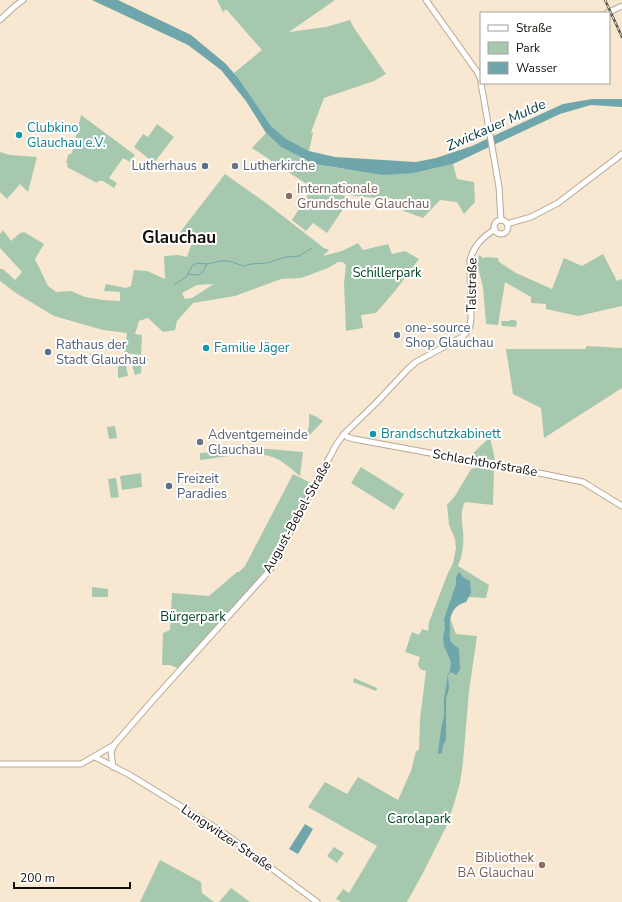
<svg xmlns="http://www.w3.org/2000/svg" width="622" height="902" font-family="'Nunito Sans',sans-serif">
<rect width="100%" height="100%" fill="#f8e8d1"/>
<g fill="#a6c8af" fill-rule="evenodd">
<path d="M217,0H335L289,32L326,27L350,20L354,28L386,74L374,81L324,98L311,132L313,133L309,151L286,140L271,126L234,73L262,50L226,9L223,12Z"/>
<path d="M81,115L135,155L130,162L123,158L109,178L117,183L114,188L103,181H98L97,183L67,167L68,164L66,163L68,155L72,153Z"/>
<path d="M157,124L174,137L154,163L134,147L143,134L148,137Z"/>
<path d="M266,133L281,147L314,164L344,169L414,173L453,164L457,179L474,182L475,202L464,214L457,202L440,200L423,218L404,211L391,198C363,199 332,193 305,183L252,148Z"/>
<path d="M0,152L10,155L37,157L28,192L20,184L7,199L0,192Z"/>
<path d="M225,174L266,203L324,248L329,250L323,256L342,251L358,243L363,250L388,244L392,254L405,251L419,259L395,291L376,313L361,315L363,328L346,331L344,283L346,265L343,262H338L328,268L301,278L281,279L235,296L193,303L177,321L175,330L163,332L148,318L139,321L135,334L142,335L141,355L124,353L127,333L103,330L54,316L16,293L0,281V269H3L15,280L22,272L0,248V234L3,230L11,241L20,233L24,232L44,244L35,259L48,286L56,292L71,291L85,297L103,300L120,301V292L104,291L106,284L126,288L131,286L134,270L147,271L165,279L164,256L178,255L187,257L193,240L178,235ZM214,284L192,298L185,299L182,293L197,285Z"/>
<path d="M313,187L346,196L348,199L347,203L327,233L313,223L306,231L292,220Z"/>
<path d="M603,254L617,281L622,279V306L578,316L546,309V304L531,303V297L505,282L498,325L486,324L483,287L477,264L479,255L483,258L486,257L498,258L499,262L516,273L552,289L564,258L582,266Z"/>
<path d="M510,320H515L517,322L516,327L502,326L501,321H510Z"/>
<path d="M587,346L622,348V388L544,438L541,408L513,394L506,349H585Z"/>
<path d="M125,356L142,359L141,373L135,375L132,365H129V366H126L128,376L118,378V366H121L122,363H124Z"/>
<path d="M309,414L315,416L323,421L306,439L309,425Z"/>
<path d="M115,426L117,438L109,439L107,427Z"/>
<path d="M490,437L495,460L468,458Z"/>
<path d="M257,448L303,452L300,476C291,469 280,458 269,456C251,451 219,458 200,460V453Z"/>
<path d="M361,467L404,494L394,510L351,483Z"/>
<path d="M480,467L494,469L493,505L465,502C460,511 462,521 463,531C464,543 463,555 458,566L489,585L486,598L468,597L466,602C456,605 454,609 450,618L456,634L477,636L469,691L463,762L460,783L454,804L446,827L423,873L407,902H341L336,899L343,889L349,893L377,846L308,807L325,782L347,794L358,777L398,800L411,771L416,751L419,750L420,719L426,671L420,669L418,664L420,657L405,652L412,632L419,635L422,629L428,631L429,622L448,573L453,563L456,548L455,539L449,525L447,505L455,496L471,469Z"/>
<path d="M141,473L142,487L122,490L120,476Z"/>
<path d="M293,474L313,484L272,561L264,572L178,668L170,665H162L163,633L170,630L172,593L209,596L237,572H239L245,566Z"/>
<path d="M116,478L119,497L111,498L108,479Z"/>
<path d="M92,587L108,589V597H92Z"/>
<path d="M354,678L377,688L376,691L353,682Z"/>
<path d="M334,847L344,853L337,863L327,856Z"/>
<path d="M160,860L201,882L202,893L214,902H140Z"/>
<path d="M231,888L250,902H219Z"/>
</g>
<g fill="#6fa6ac">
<path d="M92,0H118L191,35L226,64L238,78L271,126L286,139L309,151L335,157L416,162L436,158L472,146L504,131L563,104L592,99H622V107L591,105L560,114L453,164L414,173L383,175L314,164L281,147L266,133L246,101L221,70L188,45Z"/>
<path d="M459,572L463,577L470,581L471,593L466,602C452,606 449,616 450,629C450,634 449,638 451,642L459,649L460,669L458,673L456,675L451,672L448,675L449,689L446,698V740L443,745L442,753L439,754L438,753L441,729L444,716V699L448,674L450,671L451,662L444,646L443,637L445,628L444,619L456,584V577Z"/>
<path d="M305,824L313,829L298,854L289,849Z"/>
</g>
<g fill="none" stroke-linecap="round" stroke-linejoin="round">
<g stroke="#6fa6ac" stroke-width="1">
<path d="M188,274L199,275L202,273L207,264"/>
<path d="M175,284L186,277L192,266L197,263L207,264L220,261H229L243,266L251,264L267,263L286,257L299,256L312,248"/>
</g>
<g stroke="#b8a893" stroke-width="7">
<g id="tertiary">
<path d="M426,0L478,73L481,80"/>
<path d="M607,13L622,6"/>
<path d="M0,20L15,6L23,0"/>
<path d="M481,83L499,187L501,220"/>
<circle cx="501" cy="227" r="7"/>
<path d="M507,224L531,217L558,203L622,154"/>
<path d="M344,434L347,437L354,439L544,474L583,482L622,506"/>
<path d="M95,757L128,774L224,833L317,902"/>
<path d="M0,764H81L114,745L153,700L270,570L324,468L336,445L344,434L376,403L408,369L416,362L462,337L467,332L470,326L471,318L470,260C474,245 483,237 495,229"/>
<path d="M113,767L111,752L114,745"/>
</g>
</g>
<use href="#tertiary" stroke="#fff" stroke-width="5"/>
<g stroke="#61584c" stroke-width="2.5">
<path id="rail" d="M605,0L622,37"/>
</g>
<use href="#rail" stroke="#fff" stroke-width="1" stroke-dasharray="3" stroke-linecap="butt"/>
</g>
<g fill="#0f9aa8" stroke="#fff" stroke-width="1.5">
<circle cx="19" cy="135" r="4"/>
<circle cx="206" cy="348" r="4"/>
<circle cx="373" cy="434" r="4"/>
</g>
<g fill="#5c6f8a" stroke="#fff" stroke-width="1.5">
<circle cx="205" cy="166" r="4"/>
<circle cx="397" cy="335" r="4"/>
<circle cx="48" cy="352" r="4"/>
<circle cx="169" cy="486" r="4"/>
</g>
<g fill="#6b7280" stroke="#fff" stroke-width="1.5">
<circle cx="235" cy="166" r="4"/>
<circle cx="200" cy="442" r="4"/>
</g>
<g fill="#8d6e63" stroke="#fff" stroke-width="1.5">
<circle cx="289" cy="196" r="4"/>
<circle cx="542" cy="865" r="4"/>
</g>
<g text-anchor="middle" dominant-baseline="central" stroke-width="4" stroke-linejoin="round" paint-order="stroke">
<g font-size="13" fill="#0d838f" stroke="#fff" text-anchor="start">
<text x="27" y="128">Clubkino<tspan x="27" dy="15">Glauchau e.V.</tspan></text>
<text x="214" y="348">Familie Jäger</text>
<text x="381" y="434">Brandschutzkabinett</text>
</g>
<g font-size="13" fill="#4e5e75" stroke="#fff" text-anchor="start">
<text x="197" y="166" text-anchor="end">Lutherhaus</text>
<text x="405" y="328">one-source<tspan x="405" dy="15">Shop Glauchau</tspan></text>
<text x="56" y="345">Rathaus der<tspan x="56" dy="15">Stadt Glauchau</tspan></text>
<text x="177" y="479">Freizeit<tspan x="177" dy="15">Paradies</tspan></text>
</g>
<g font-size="13" fill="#5b616d" stroke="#fff" text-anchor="start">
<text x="243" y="166">Lutherkirche</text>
<text x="208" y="435">Adventgemeinde<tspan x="208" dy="15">Glauchau</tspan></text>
</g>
<g font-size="13" fill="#785e54" stroke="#fff" text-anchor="start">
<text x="297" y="189">Internationale<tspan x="297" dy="15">Grundschule Glauchau</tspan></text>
<text x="534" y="858" text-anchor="end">Bibliothek<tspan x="534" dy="15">BA Glauchau</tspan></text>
</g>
<g font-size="13" fill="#004320" stroke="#fff">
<text x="387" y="273">Schillerpark</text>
<text x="193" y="617">Bürgerpark</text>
<text x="419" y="819">Carolapark</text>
</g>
<g font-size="13" fill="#130e07" stroke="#fff">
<text transform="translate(472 285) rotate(-89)">Talstraße</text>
<text transform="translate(485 463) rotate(10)">Schlachthofstraße</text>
<text transform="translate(297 517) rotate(-61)">August-Bebel-Straße</text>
<text transform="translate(227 838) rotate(34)">Lungwitzer Straße</text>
</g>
<g font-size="14" font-style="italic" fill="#00373c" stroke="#fff">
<text transform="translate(496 125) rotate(-24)">Zwickauer Mulde</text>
</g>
<g font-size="17" font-weight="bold" fill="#130e07" stroke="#fff">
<text x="179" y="237">Glauchau</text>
</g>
</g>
<rect x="480" y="12" width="130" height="72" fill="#ffffff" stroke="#a19f9c"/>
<rect x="488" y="25" width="20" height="6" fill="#ffffff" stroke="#a19f9c"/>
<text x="516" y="32" font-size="12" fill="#130e07">Straße</text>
<rect x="488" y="42" width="20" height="12" fill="#a6c8af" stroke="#a19f9c"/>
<text x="516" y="52" font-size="12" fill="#130e07">Park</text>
<rect x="488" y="62" width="20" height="12" fill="#6fa6ac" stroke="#a19f9c"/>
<text x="516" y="72" font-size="12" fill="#130e07">Wasser</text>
<path d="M14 882v6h116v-6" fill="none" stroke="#130e07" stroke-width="2"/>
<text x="20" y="882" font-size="12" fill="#130e07" stroke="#ffffff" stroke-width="3" paint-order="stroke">200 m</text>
</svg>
